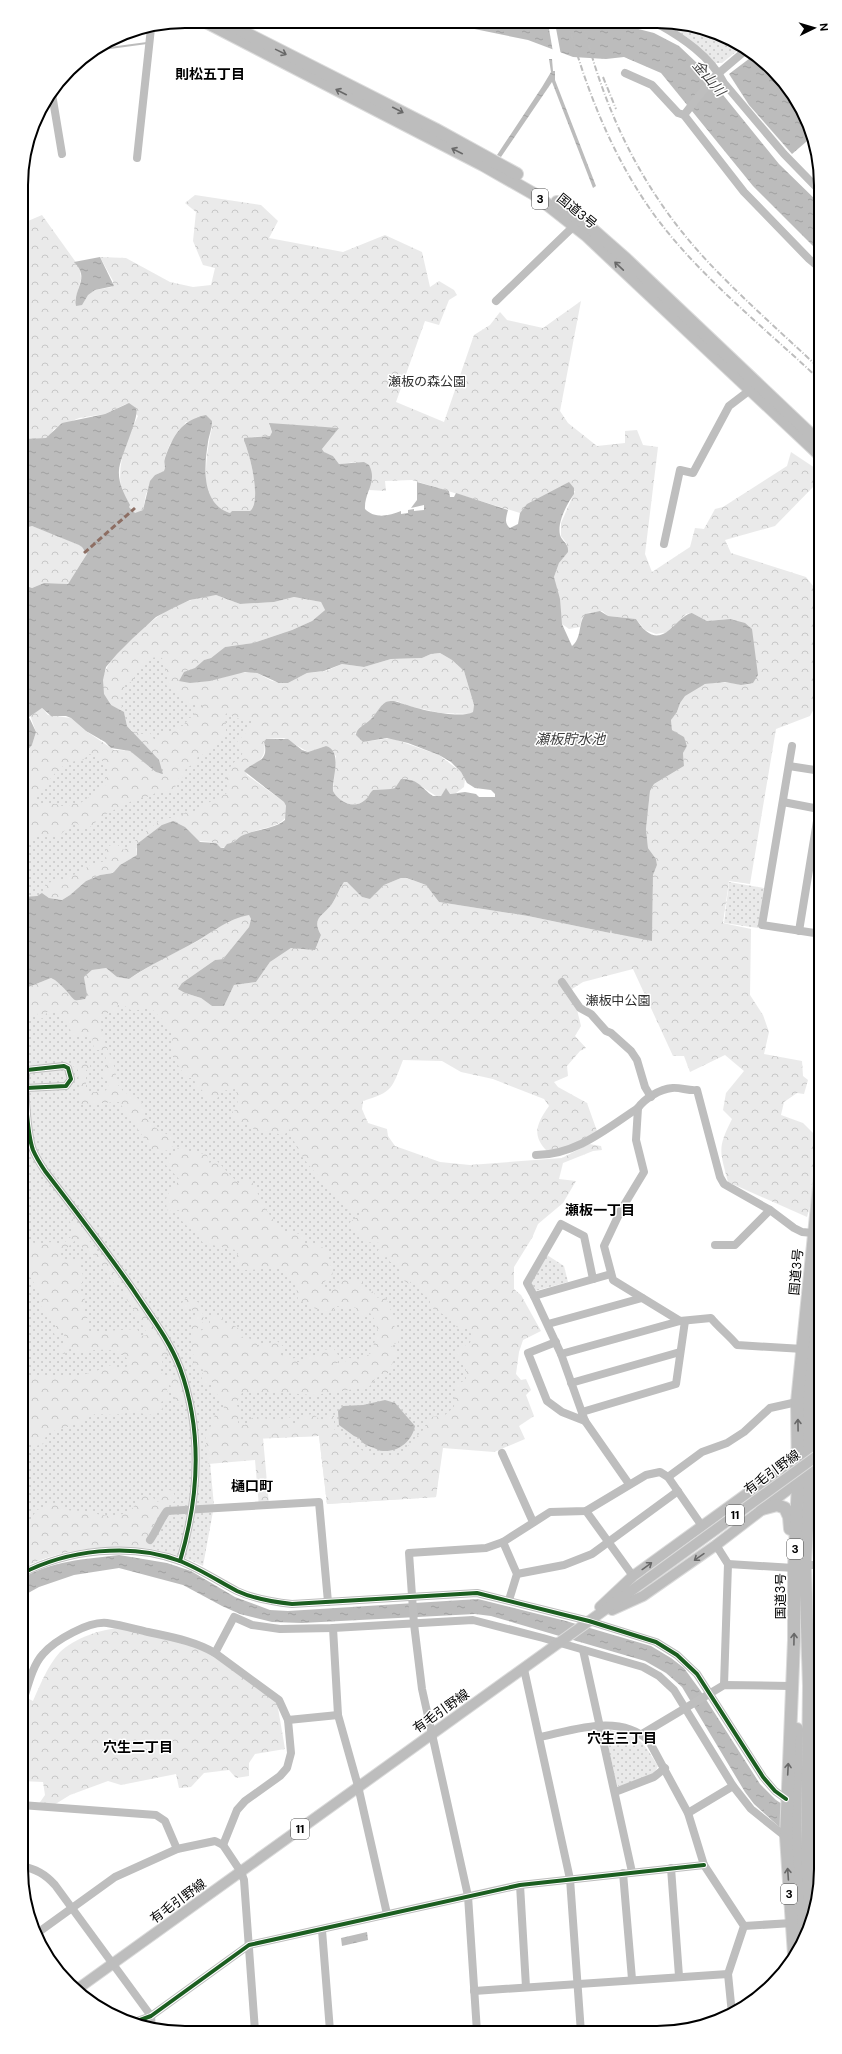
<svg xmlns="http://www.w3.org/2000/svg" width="842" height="2054" font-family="'DM Sans','Noto Sans JP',sans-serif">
<defs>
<pattern id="grass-dots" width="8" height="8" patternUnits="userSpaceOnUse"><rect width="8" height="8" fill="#eaeaea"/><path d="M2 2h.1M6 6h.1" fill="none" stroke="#c7c7c7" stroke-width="1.8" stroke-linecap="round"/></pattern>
<pattern id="forest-crowns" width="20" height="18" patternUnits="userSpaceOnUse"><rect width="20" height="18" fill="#eaeaea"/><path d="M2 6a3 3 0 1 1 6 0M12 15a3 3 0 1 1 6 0" fill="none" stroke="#c7c7c7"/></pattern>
<pattern id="water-ripples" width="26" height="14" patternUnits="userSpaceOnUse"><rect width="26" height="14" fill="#bcbcbc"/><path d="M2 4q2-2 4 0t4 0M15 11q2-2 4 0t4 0" fill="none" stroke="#a0a0a0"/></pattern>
</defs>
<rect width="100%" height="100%" fill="#fff"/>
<g fill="url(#grass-dots)">
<path d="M663,24H689L730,38L742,47L722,63H713Z"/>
<path d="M173,646L266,714L232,812L137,848L37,896L21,897V780L61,746L130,751L142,760V740L127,726L124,712L111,705L135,657Z"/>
<path d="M729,882L764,888L758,928L724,923Z"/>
<path d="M155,986L475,1319L473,1404L444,1423L436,1497L327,1504L319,1436L208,1441L214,1506L203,1566C148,1538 75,1540 21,1569V996Z"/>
<path d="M547,1255L564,1266L568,1282L535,1291L531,1282Z"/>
<path d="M607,1729C640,1737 640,1737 658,1766C654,1779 631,1783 620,1787L617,1785L605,1732Z"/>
</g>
<g fill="url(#forest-crowns)" fill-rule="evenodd">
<path d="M195,195L261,205L278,221L269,238L343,252L385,235L422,252L430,287L439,281L454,290L457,295L449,300L439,325L425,321L396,402L444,422L474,335L490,325L500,312L507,320L543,328L581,301L560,411L568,423L597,446L625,443V431L637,430L643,445L658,447L645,554L652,572L690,547L695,528L704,529L715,509L723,507L787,466L791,452L821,472L815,485L775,526L725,540L731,553L806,577L821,596V696L810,716L776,729L750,884L729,881L723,923L751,929L750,995L763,1015L769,1032L764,1054L802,1061L803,1076L808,1080L804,1094L797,1093L784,1102L781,1115L803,1123L821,1141L815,1188L807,1217L728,1182C720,1151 717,1149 732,1119L723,1110L726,1093L744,1071L725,1055L690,1072L684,1056H673L633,969L583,982L572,989L581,1026L575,1036L586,1048L580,1051L567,1066L568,1076L554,1082L558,1087L587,1103L597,1131C581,1143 566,1149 547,1151C531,1135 537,1123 549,1106L544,1099L493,1079L461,1072L442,1061L403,1060C392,1088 393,1092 363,1101L362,1109L368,1123L387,1129L388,1136L395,1146L440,1162L470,1165L562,1158L589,1144L601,1146L602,1150L593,1151L563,1163L559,1179L576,1181L563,1203L538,1224L532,1238L514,1267V1289L521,1295L541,1331L523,1340L519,1352L516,1374L521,1380L526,1379L531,1390L526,1395L534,1416L519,1426L525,1439L494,1452L443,1448L436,1497L327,1504L319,1436L263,1438L269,1505L259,1507L255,1460L208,1464L205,1432L212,1425L216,1411L223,1410L225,1404L220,1401L217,1394H213L211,1390L213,1382L203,1384L201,1375L205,1370L192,1367L193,1362L196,1360L190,1348L192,1336L190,1329L194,1325L192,1322L197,1317L194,1311L183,1306L182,1303L186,1298L200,1303L199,1308L202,1309L204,1321L197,1329L200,1331L204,1329L205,1323H210V1316L222,1317L224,1324H232L239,1329V1336L255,1340L258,1346L277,1341L285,1348L280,1353L281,1356L286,1355L288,1359L296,1358V1362H303L310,1355L317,1357L320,1350L334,1349L340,1358L336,1365L340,1366L349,1358L361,1359L371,1353L378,1331L375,1320L370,1313L359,1316L356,1308L335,1306L333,1312L326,1313L322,1308L316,1309L298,1300C298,1286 291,1277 282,1268L245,1270L238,1267L236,1256L240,1251L203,1243L193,1228L187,1226L179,1218L182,1210L168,1211C162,1197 170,1190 180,1180L164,1163L179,1147L189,1152L207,1154L208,1163L217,1161L239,1184L244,1179L252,1182L265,1208L281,1232L303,1234L304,1243L319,1244L328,1253L326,1260L333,1268L332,1278L325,1281L323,1285L325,1291H331L345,1279H361L367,1290L374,1292L376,1298L385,1296L396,1323L394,1326L400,1332L398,1344H391L396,1355L388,1373L376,1378L369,1387L315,1395L267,1392L242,1393L235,1405L240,1408L238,1423L244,1425L251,1421V1418L265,1417L266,1421H281L291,1417V1425L300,1424L301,1416L313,1414L319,1419H324L328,1414L334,1415V1429L353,1446L374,1456L399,1455L424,1429L429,1417L444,1416L454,1407L455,1385L466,1380V1365L454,1351L470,1343L472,1335L467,1329L457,1327C448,1314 441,1315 430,1306V1299L419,1291L421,1287L413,1279L409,1284L403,1280L396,1262H390L388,1257L380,1258L378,1250L381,1247L380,1243L364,1242L351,1228L350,1222L362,1213L360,1210L352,1215L345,1207L343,1201C322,1179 297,1159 290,1129L283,1136L273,1132H259L246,1124H239L234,1120L232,1112L237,1109L238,1096L235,1089L221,1091L216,1101L206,1100L202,1090L196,1088L194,1078H186L173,1057L172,1030L151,1008L132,1011L122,1004H118L117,1011H110L104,1016L100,1023L102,1034L114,1066L118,1085L124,1092L141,1100C144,1120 152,1128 171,1136L174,1145C168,1152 161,1152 153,1151L119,1102L80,1104L78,1070L73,1066V1064L90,1063V1069L86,1070V1093L105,1091L109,1087L108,1080L101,1077V1073L107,1072L105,1050H94L92,1036L72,1037C71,1027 63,1015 54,1010L47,1012L44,1018L38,1019L37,1013L26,1018H21V990L51,978C61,982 67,990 73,999L85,985L84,977L92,970L106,968L117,977L129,979L158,961L196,942L225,923L240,916L249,915L251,919L249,927L223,959L215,960L182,983L185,993L201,998L212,1006H224L234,985L256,982L270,962L291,948H316L321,935C311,918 323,916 332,904C337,897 339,889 344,882H347L362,897L370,899L384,885L401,878H407L426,885L439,902L528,916L610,933L611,930L613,931V933L652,934L653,875L657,865L656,859L648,848L646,829L650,791L654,784L684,766L683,753L687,745L681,736L672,730L671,720C673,716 675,715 677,712C679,710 678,706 679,703C690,682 721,679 741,685L746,625L730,619L707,621L692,613L686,614L668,632L656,634L645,630L636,619L608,616L602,611L587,613L582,618L580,627L569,629L562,624L554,577L559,563L564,556L567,544L561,536V523L575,491L528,504L520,513L412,480L385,481L386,491L369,490L356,462L339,464L333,456L324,452L322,449L339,428L269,424L272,432L270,436L252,437L244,441C250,454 262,500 250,511H232L230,513C222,511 210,501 208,493C203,478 208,443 212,428L186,422L170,444L164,460V471L155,475L146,494L143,510L135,514C108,487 123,445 138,416L126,404L105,414L79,418L54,429L49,437L46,438L21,439V224L42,215L80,268L81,279L75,301L95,290L112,287L113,281L100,257L126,258L170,282L193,287L211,285L215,268L203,265L193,241L196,212L185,203Z"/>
<path d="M21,483C34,493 28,508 24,521L21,523Z"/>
<path d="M21,525L25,528L32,526L61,537L82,546L87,554L86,558L68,584L44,583L32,588L21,584Z"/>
<path d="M216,595L240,604L274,602L294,597L321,602L325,610L312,621L292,630L253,643L225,647L211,658L204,660L195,668L184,672L179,678L210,681L238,673L250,672L257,673L272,681L288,683L307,673L326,671L342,664L364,667L391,659L422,658L431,654L440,653L452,660L464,671L474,705L473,712L469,714L441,713L408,706L397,701L383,704L371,720L355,733L363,742L391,738L439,755L461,772L465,779L464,787L456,793L449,794L446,789L441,796H436L410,779H401L395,788L391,789L373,790C369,793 369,797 365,800C354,810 339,802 333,791L336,756L326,746L308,752L284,738L266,739L264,742C267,757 259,763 245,769L247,775L284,802C298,828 258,827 244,835C237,838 228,848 221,848L212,842L197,841L185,827L173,821L162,825L136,845L137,855L120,865L113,873L100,875L86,881L70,895L62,900L49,898L42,893L46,883L63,880L66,877L80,873L91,864L107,861L105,852L109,846L115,843L124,850L160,820L180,816L187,811L193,812C203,804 215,800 227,793C227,776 225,767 241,757L243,751L238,749L237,742L251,727L252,721L235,718L227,713L223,717L226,723V733L209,753L198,756L196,763L186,768L183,777L176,780L175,791H158L151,796L136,799L104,815L90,827L81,829L77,823L69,826L58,837L37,835L32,840L25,842L23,850L21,851V758L32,745L36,732L30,715L42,708L48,715L71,718L86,731L114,750L130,751L156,772H164L159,760L131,731L139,732L141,734L150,733L155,741L161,740L160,734C170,732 185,727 189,718L194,717V710L202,707L203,703H183L186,700C180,692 171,691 165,684L168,678L162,658C147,654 137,668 133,681L125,685L121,698L122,710C114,709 107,703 104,695C93,666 136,633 156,618C173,605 195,597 216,595ZM89,754L97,756L108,766L105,786L79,804L73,803C61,812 57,798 41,805L36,799V796C52,780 58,761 83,760Z"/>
<path d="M69,1215L122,1282L116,1286L92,1252L87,1253L82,1247L79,1237L58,1256L64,1261H79L84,1279L78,1293L85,1296L83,1312L89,1313C86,1321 85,1324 90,1332L137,1329L141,1336L148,1335L132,1307L123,1294L128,1291L144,1311L171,1358L165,1356L162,1359L163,1368L159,1367V1372L167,1377L179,1376L187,1401L177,1403L170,1385L166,1386L169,1398L161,1402L163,1411L149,1415L135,1412L113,1415L95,1414L77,1424L47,1433L43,1444L36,1446L31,1444L28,1437L21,1440V1378C33,1374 37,1377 49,1377C61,1377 74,1376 86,1374C96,1373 103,1366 112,1365L116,1369L126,1368L129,1361C117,1344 93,1351 74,1352L70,1347L65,1350V1354L57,1352L59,1345L64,1343V1335L69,1330L55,1336L53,1330L57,1325C47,1317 37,1308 41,1295L31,1278L22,1274L21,1235C28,1246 42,1243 53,1242L58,1248L73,1235V1227L67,1217Z"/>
<path d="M166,1489L173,1491L176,1500C154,1517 153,1521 151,1548C106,1546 61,1547 21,1569V1529L25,1527L37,1510L59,1501L66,1510C73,1511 81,1510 88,1512C101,1515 114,1519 127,1512C136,1508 139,1496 148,1494L158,1502Z"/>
<path d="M120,1628L203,1648L277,1702L285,1749L255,1754L249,1763V1776L236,1778L229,1770L204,1773L191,1787L179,1788L176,1774L121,1785L108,1781L70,1795L49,1808L38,1805L45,1795L43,1782L21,1781V1695L33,1701C40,1685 48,1665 60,1652C75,1638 101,1629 120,1628Z"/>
</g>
<g fill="url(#water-ripples)">
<path d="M445,23L619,24L654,33L679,46L698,64L779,164L821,205V254L753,186L661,73L624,57L606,59L573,57L528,40Z"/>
<path d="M754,55C786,79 798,100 813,136L792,154L749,105L729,74Z"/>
<path d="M549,59H552L553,71H555V80L596,186L593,188L552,82L501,157L497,155L542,87L551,72Z"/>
<path d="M100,257L114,286L95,290L88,295L82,305L76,306C73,288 91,279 74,262Z"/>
<path d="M129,403L136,408C140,417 120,456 119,470C118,483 124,494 130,505L129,507L135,513L143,510L150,481L155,475L164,471C166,466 163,463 165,458C173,436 181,420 206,415L212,421C212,429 209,435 208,442C204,467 201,504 230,513L232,511H250C262,501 250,454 244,441V438L270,436L272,432L269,423L339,428L322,449L324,452L333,456L339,464L364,462L369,465C378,482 364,492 365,509C375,519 389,516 401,511V514L408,513V510L414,509V511L424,510V505L411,508L417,500V482L449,491L450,497H454L456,493L508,510C506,518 504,523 510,528L518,524L520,513L527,504L569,482L574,488V494C567,504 557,522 560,535C562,542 569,543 568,552L559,563L554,577L560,599L562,624L572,646C582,638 578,624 585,614L600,611L608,616L636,619C639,623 642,628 646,631C666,647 677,615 692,613L707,621L730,619L745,623L752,629L758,675L753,683L741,685L725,682L705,684L685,696L680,703L677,712L671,720L672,730L684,737L687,746L683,753L684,766L654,784L650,791L646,829L648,848L656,859L657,865L653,875L652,941L612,933L611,930L610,933L528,916L439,902L426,885L407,878H401L384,885L370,899L362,897L347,882H344C339,889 337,896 332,904C323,916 311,918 321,935L315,950L291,948L270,962L256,982L234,985L224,1006H212L201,998L185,993L178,989L182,983L215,960L223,959L249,927L251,919L249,915C228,919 214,931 197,941C174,954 151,964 129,979L117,977L106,968L92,970L84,977L87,995L85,999C82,999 78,1001 75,1000C73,1000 61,982 51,978L21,990V897L37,896L42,893L49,898L62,900L70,895L86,881L100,875L113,873L120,865L137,855V844L162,825L173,821L185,827L200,842L216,843L221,848H224L227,844C236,843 238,836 246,834C259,829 274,829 285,820L286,806L284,802L244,771C254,760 270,763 264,742L266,739H288L302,750L308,752L326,746C343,751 332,778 333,791C339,802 354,810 365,800C369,797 369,793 373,790L391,789L395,788L401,779C418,778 420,787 433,796H441L446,788L450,794L465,792L476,794L479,797H495V794L491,790L475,788L467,783L461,772L451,762L439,755L408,743L387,738L363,742L356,735C356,728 365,725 370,720C376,715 379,706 386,702C395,699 399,703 407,705C421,710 460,719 473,712L474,705L464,671L452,660L440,653L431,654L422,658L391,659L364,667L342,664L324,671L307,673L288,683H279L257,673L245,672L210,681L190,683L179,681L184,672L195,668L204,660L211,658L225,647L253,643L292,630L312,621L325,610L321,602L294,597L274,602L240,604L216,595L190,600L173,608L156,617L133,638L117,654L106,667L103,680L104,694L111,705L124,712L127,726L159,760L163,774L156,772L130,751L111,748L105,742L86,731L71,718L66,716H51L42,708L29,717L36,732L32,745L21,758V584L32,588L44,583L68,584L87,554L82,547L79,545L32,526L25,528L21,525C26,512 36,495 21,483V439L46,438L62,423L105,414Z"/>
<path d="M385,1400L395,1403L415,1426C412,1441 399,1452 383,1451C379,1451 377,1449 374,1448C366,1445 364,1445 359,1438L354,1436L339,1425L338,1411L343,1406L363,1405Z"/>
<path d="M119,1555L167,1563L191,1571L235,1597L270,1610L288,1611L478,1599L566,1621L651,1646L671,1658L684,1668L700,1690L760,1784L776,1800L821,1830V1861L786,1833L754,1804L745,1792L682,1687L666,1673L645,1661L491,1616L475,1614L302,1623L272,1622L240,1614L222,1606L183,1585L119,1568L74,1575L39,1587L21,1597V1579C50,1561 86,1559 119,1555Z"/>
<path d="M367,1932L368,1940L342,1946L341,1938Z"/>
</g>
<path fill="#fff" d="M548,23H555L561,55L553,52Z"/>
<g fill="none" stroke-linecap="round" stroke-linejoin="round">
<path stroke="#bcbcbc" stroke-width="2" d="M95,50L147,43"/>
<g stroke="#dbdbdb" stroke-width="12">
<g id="major">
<path d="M600,1607L633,1576L821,1440"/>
<path d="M612,1610L643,1596L716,1545L798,1482L821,1468"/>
<path d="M76,1990L649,1578"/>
</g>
</g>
<g stroke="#dbdbdb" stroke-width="14">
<g id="highway">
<path d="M204,21L483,165L534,194L586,235L821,456"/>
<path d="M222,21L435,129L517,174"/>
<path d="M557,202L593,230L626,259L821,444"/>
<path d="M762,1509L777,1505L785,1508L789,1517L790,1529"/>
<path d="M797,1729L795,1832L802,1942"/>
<path d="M811,1921L807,1853L809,1686L805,1565L809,1492L808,1396L821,1248"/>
<path d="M794,1955L786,1837L794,1640V1568L798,1482L797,1402L821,1166"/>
</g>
</g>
<g stroke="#bebebe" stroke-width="8">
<path d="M658,24C683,38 710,56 724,83L784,154L821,192"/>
<path d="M625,73L652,85L678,113L684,115L744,192L809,259L821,269"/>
<path d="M52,94L62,154"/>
<path d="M684,115L713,78L746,50"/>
<path d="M137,158L151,28"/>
<path d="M496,301L577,223"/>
<path d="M664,544L680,470L693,473L729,406L750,390"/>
<path d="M792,746L762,925L821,934"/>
<path d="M789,766L821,771"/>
<path d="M783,802L819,809L799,931"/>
<path d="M562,982L580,1008L591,1014L606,1031L611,1033L631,1051L637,1060L645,1087L651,1097"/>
<path d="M26,1088L66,1086L71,1079L68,1068L64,1066L27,1070C23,1084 28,1136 33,1150C36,1157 41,1165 45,1171C75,1210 104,1248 132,1288C149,1314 169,1339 180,1368C203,1432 199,1497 180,1561"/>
<path d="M638,1108L636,1140L644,1172L621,1210L604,1246L613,1280L680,1321"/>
<path d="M536,1155C576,1155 606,1129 638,1108C644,1099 660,1089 672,1088C680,1087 688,1091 697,1090L720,1177L724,1184L770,1210L794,1228L802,1232L813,1233"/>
<path d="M715,1245H735L770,1210"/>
<path d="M611,1274L534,1296L561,1354L585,1421L629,1484"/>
<path d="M534,1296L527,1283L561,1224L584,1236L593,1279"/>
<path d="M548,1324L642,1298"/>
<path d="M556,1342L528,1353L547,1401L562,1412L585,1421"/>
<path d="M561,1354L680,1321L711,1318C719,1328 728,1334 737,1345L803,1349"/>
<path d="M571,1383L680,1352"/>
<path d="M582,1412L676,1384L685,1321"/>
<path d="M811,1445L821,1433"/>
<path d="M502,1453L533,1522"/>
<path d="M809,1475L817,1479L821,1477"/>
<path d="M668,1477L702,1452L727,1443L744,1432L770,1408L797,1402"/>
<path d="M586,1511L633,1576"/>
<path d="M150,1540C157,1530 160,1520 167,1511L319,1502L328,1602"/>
<path d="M503,1542L517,1574L509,1600"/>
<path d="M716,1545L728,1564L724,1685"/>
<path d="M728,1564L794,1568"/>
<path d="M805,1565H821"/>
<path d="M21,1574C67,1550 130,1542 180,1561C200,1569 218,1581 237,1591C254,1599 273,1602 292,1604L477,1593L589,1621L656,1642L677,1655L697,1674L763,1777L775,1791L786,1799"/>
<path d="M517,1574L564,1565L592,1554L678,1491"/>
<path d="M333,1628L338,1715L358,1786L387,1914"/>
<path d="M583,1650L632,1872"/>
<path d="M215,1653L234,1617L252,1625L280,1629L333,1628L473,1620L543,1638L643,1667L659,1676L674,1690L733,1786L751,1809L786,1837"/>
<path d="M524,1669L570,1879L581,2033"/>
<path d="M809,1686H821"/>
<path d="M21,1707C27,1691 31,1667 43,1654C55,1640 89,1621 107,1623C121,1625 135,1629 148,1632C171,1637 195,1641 215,1653L279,1700L288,1720L291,1753L287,1768L280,1776L245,1801L237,1810L223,1845"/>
<path d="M288,1720L338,1715"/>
<path d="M642,1734L724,1685L791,1686"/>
<path d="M540,1737C574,1730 620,1713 649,1741L688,1813L704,1865L744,1926L728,1974L732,2014"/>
<path d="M615,1792L654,1777L665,1768"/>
<path d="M21,1805L156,1815L165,1821L177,1849"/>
<path d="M688,1813L733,1786"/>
<path d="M807,1814L821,1823"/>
<path d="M21,1866C36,1869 45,1874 55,1885L151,2016L152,2029"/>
<path d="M671,1868L679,1976"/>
<path d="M623,1873L632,1979"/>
<path d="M520,1885L526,1987"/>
<path d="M744,1926L792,1923"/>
<path d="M322,1930L330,2031"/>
<path d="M36,1934L115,1877L177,1849L215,1841L223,1845L241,1872L244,1880L255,2031"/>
<path d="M474,1991L728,1974"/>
<path d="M132,2023L151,2016L249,1945L520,1885L704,1865"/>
<path d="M477,2032L468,1896L422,1689L414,1624L409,1553L486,1548L503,1542L550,1512L586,1511L646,1475L660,1472L668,1477L702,1526"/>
</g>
<use href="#major" stroke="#bdbdbd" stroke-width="10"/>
<use href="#highway" stroke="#bdbdbd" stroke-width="12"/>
<g stroke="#bdbdbd" stroke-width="2" stroke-dasharray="6 2 1 2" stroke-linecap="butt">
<path d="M568,23C587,92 613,158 655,216C701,278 765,328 821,381"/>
<path d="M583,23C605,114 644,194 709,263C744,300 783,334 821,370"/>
<path d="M603,77L616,109"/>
</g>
<g stroke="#dbdbdb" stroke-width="12" stroke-linecap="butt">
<path id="major-bridge" d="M649,1578L821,1453"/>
</g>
<use href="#major-bridge" stroke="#bdbdbd" stroke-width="10"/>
<path stroke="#8d6e63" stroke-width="3" stroke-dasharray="6 3" stroke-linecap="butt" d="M84,553L135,508"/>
<g stroke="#fff" stroke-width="6">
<g id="cycleway">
<path d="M26,1088L66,1086L71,1079L68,1068L64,1066L27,1070C23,1084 28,1136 33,1150C36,1157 41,1165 45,1171C75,1210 104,1248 132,1288C149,1314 169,1339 180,1368C203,1432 199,1497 180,1561"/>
<path d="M21,1574C67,1550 130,1542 180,1561C200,1569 218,1581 237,1591C254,1599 273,1602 292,1604L477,1593L589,1621L656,1642L677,1655L697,1674L763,1777L775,1791L786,1799"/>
<path d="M132,2023L151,2016L249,1945L520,1885L704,1865"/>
</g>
</g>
<use href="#cycleway" stroke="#1b5e20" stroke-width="4"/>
</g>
<defs><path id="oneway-shaft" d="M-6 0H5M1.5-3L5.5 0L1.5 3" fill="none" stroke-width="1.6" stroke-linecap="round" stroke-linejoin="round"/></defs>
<g stroke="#686868">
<use href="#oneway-shaft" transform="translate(281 52) rotate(26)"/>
<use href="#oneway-shaft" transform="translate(341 92) rotate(-153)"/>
<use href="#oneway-shaft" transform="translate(398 110) rotate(27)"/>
<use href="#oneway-shaft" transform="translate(457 151) rotate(-153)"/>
<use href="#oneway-shaft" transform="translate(619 266) rotate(-137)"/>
<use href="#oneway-shaft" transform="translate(798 1425) rotate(-91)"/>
<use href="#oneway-shaft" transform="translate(699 1557) rotate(145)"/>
<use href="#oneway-shaft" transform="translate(647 1566) rotate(-36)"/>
<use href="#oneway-shaft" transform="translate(794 1639) rotate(-89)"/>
<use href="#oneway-shaft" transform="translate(788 1769) rotate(-87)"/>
<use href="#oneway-shaft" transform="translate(788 1874) rotate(-94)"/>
</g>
<g text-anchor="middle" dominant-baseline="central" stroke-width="3" stroke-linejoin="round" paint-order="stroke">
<g fill="#fff" stroke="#4c4c4c" stroke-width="1">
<rect x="532" y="189" width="16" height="20" rx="3"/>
<rect x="726" y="1505" width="18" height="20" rx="3"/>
<rect x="787" y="1539" width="16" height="20" rx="3"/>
<rect x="291" y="1819" width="18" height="20" rx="3"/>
<rect x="781" y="1884" width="16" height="20" rx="3"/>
</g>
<g font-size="12" font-weight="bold" fill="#000">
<text x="540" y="199">3</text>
<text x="735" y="1515">11</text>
<text x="795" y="1549">3</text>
<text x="300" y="1829">11</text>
<text x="789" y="1894">3</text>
</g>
<g font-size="13" fill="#000" stroke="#fff">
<text transform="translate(577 211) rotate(39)">国道3号</text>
<text transform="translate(796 1272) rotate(-85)">国道3号</text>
<text transform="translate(772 1472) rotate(-36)">有毛引野線</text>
<text transform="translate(780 1596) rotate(-90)">国道3号</text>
<text transform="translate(441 1711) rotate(-35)">有毛引野線</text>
<text transform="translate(178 1901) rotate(-36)">有毛引野線</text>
</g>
<g font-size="13" fill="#2f2f2f" stroke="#fff">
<text x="427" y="381">瀬板の森公園</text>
<text x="618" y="1000">瀬板中公園</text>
</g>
<g font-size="14" font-weight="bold" fill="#000" stroke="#fff">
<text x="210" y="74">則松五丁目</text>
<text x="600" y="1210">瀬板一丁目</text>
<text x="252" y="1486">樋口町</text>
<text x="622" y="1738">穴生三丁目</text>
<text x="138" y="1747">穴生二丁目</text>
</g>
<g font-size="14" font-style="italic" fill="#404040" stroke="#fff">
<text transform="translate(709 78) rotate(50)">金山川</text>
<text x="570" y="739">瀬板貯水池</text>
</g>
</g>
<path d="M0 0H842V2054H0ZM185 28H657A157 157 0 0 1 814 185V1869A157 157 0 0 1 657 2026H185A157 157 0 0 1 28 1869V185A157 157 0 0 1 185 28Z" fill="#fff" fill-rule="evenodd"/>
<path fill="none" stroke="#000" stroke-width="2" d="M185 28H657A157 157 0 0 1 814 185V1869A157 157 0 0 1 657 2026H185A157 157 0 0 1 28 1869V185A157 157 0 0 1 185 28Z"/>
<g transform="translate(814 28) rotate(85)" stroke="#ffffff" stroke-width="3" paint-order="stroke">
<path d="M0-3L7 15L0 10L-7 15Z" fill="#000000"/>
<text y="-6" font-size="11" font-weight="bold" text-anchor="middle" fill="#000000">N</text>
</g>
</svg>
